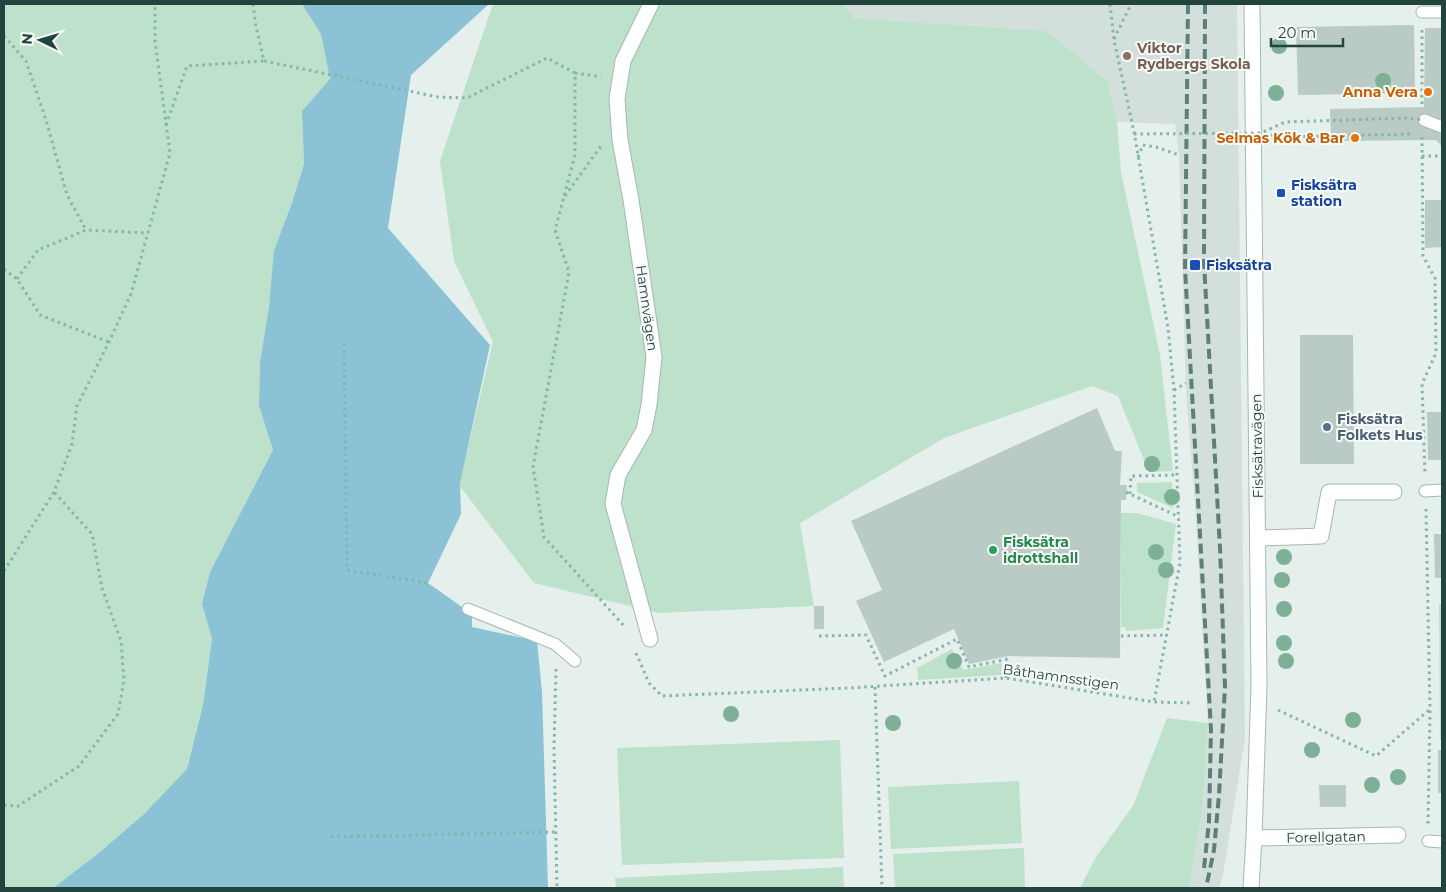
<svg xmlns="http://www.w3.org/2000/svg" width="1446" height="892" font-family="Montserrat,sans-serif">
<rect width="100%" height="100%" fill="#e5efec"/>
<path fill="#d3dfdb" d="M843,4H1237L1245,738L1223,875L1219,888H1189L1202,812L1208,723L1195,505L1186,392L1179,155L1175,124L1117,122L1108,82L1047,31L854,18Z"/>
<g fill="#bde1cb">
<path d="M4,4H302L321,34L330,79L302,111L304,164L292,203L269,307L260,362L259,406L273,450L210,572L202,604L212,639L203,705L187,769L143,815L95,856L53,888H4Z"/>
<path d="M496,4H843L854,18L1047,31L1108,82L1117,122L1121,172L1160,355L1173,471L1149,472L1118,396L1092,386L944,438L800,523L814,606L659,613L534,583L459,485L493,342L454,261L440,161L492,7Z"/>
<path d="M1172,482L1173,508L1137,492V483Z"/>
<path d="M1121,513H1137L1176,524L1163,628L1126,631L1125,627H1121Z"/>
<path d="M1439,604H1442V740H1440Z"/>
<path d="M952,649L963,670L1002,663L1001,675L918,680L917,668Z"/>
<path d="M1167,718L1208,723L1202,812L1189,888H1080L1096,857L1133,806Z"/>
<path d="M840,740L844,858L622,865L617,748Z"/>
<path d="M1019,781L1022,843L891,849L888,787Z"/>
<path d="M1024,848L1025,888H895L893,854Z"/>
<path d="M843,867L844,888H616L615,878Z"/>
</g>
<path fill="#8bc2d6" d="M302,4H489L411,75L388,228L490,345L460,483L461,514L428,583L472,614V627L537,641L542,692L548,888H53L95,856L143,815L187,769L203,705L212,639L202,604L210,572L273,450L259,406L260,362L269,307L274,251L292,203L304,164L302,111L330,79L321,34Z"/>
<g fill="#bacac5">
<path d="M1414,25L1415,93L1298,95L1296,27Z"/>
<path d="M1425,28H1442V146L1436,140L1331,141L1330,109L1424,107Z"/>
<path d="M1425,200H1442V247L1425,248Z"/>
<path d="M1300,335H1353L1354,464H1300Z"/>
<path d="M1097,408L1115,451H1122L1120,485H1127L1126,500H1121L1120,658L1009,656L969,664L954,629L884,662L856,601L882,590L851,521Z"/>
<path d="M1427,412H1442V460H1428Z"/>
<path d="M1434,534H1442V578H1435Z"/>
<rect x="814" y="606" width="10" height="23"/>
<rect x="1438" y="750" width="4" height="43"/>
<path d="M1319,785H1346V807H1320Z"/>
</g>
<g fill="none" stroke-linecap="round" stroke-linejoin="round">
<g stroke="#a7b8b4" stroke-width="13">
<g id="service">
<path d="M1422,12H1442"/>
<path d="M1424,120L1442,127"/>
<path d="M1425,491L1442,490"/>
<path d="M468,609L555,644L575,661"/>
<path d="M1428,841L1442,842"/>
</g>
</g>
<g stroke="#a7b8b4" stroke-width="17">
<g id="minor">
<path d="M1259,538L1321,536L1329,492H1394"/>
<path d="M650,639L613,504L618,475L644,430L649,405L654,357L631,200L620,140L617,99L623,61L651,4"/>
<path d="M1254,838L1398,835"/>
</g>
</g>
<g stroke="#a7b8b4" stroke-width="17">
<path id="tertiary" d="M1251,888L1254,838L1259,685L1252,4"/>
</g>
<g stroke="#84b4ab" stroke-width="3" stroke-dasharray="2.5 4" stroke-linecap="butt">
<path d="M253,4L255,22L264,61L438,97L467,98L547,58L575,73V155L555,230L569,272L533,467L544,537L625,627"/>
<path d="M1110,4L1114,40L1134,132L1168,328L1174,390L1180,563L1154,702"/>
<path d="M1422,30V104"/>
<path d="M4,36L26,61L46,120L67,195L86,230"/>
<path d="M1114,39L1131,4"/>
<path d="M575,73L601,77"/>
<path d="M166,125L187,66L264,61"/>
<path d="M1271,135L1284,137L1412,134"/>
<path d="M1422,137L1423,256L1435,278L1436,353L1422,384L1425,475"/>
<path d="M1422,156H1442"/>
<path d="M1138,157L1143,145L1156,147L1179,155"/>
<path d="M565,196L601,146"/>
<path d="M4,269L17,279L40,315L109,342"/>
<path d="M17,279L38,250L86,230L148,233"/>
<path d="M344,343L347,570L428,583"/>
<path d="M1174,390L1186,383"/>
<path d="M1126,492L1179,517"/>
<path d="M1130,494L1131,476L1177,475"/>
<path d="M1426,509L1430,710L1428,825"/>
<path d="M4,571L54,492L72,444L77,406L109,342L131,294L170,153L155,41V4"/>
<path d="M819,636L866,635L885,676L957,639L969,667L1008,659L1006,678"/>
<path d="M1121,636L1167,635"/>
<path d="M636,653L649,683L662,696L848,688L1006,678L1154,702L1193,703"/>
<path d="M556,669L554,747L557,888"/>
<path d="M875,687L882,888"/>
<path d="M1278,710L1376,756L1429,710"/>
<path d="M4,805L18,806L79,766L118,714L124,680L121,641L102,588L92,534L54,492"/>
<path d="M331,837L555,832"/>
</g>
<use href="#service" stroke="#fff" stroke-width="11"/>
<use href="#minor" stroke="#fff" stroke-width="15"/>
<use href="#tertiary" stroke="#fff" stroke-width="15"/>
<g stroke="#5e7e79" stroke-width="4" stroke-dasharray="10 5" stroke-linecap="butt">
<path d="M1188,4L1185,269L1211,730L1209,822L1204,868"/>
<path d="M1205,4L1204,263L1220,548L1225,687L1219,795L1214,850L1206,888"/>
</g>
<path stroke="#84b4ab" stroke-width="3" stroke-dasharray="2.5 4" stroke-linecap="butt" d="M1134,134L1261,133L1285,122L1407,118L1424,120"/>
</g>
<g fill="#7eb098">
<circle cx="1279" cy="46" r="8"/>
<circle cx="1383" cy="81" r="8"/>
<circle cx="1276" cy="93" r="8"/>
<circle cx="1152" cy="464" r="8"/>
<circle cx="1172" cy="497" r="8"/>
<circle cx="1156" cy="552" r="8"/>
<circle cx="1284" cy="557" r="8"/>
<circle cx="1166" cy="570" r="8"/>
<circle cx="1282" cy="580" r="8"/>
<circle cx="1284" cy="609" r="8"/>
<circle cx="1284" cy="643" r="8"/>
<circle cx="954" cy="661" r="8"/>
<circle cx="1286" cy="661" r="8"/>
<circle cx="731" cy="714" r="8"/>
<circle cx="1353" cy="720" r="8"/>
<circle cx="893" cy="723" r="8"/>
<circle cx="1312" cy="750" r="8"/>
<circle cx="1398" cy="777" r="8"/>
<circle cx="1372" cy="785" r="8"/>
</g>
<circle fill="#8d6e63" stroke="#f6fbf9" stroke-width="2" cx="1127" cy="56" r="5"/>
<g fill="#e8710a" stroke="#f6fbf9" stroke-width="2">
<circle cx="1428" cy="92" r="5"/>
<circle cx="1355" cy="138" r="5"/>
</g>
<g fill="#1a4fb4" stroke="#f6fbf9" stroke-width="2">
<rect x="1276" y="188" width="10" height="10" rx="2.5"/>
<rect x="1189" y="259" width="12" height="12" rx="2.5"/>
</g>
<circle fill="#5c6f8a" stroke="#f6fbf9" stroke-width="2" cx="1327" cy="427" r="5"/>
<circle fill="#2e9e5b" stroke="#f6fbf9" stroke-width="2" cx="993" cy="550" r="5"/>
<g text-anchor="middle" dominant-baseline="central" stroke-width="4" stroke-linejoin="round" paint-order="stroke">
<g font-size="14" font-weight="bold" fill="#785e54" stroke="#f6fbf9" text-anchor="start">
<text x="1137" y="48">Viktor<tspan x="1137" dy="16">Rydbergs Skola</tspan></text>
</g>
<g font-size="14" font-weight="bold" fill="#c56008" stroke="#f6fbf9" text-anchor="end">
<text x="1418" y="92">Anna Vera</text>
<text x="1345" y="138">Selmas Kök &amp; Bar</text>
</g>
<g font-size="14" font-weight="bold" fill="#164399" stroke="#f6fbf9" text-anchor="start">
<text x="1291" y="185">Fisksätra<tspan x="1291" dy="16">station</tspan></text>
<text x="1206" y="265">Fisksätra</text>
</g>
<g font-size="14" fill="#23433e" stroke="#f6fbf9">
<text transform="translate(647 308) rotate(82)">Hamnvägen</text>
<text transform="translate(1257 446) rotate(-91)">Fisksätravägen</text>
<text transform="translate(1061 677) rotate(8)">Båthamnsstigen</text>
<text transform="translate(1326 837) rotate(-1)">Forellgatan</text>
</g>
<g font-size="14" font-weight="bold" fill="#4e5e75" stroke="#f6fbf9" text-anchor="start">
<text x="1337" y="419">Fisksätra<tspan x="1337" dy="16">Folkets Hus</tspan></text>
</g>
<g font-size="14" font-weight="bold" fill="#27864d" stroke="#f6fbf9" text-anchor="start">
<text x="1003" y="542">Fisksätra<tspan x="1003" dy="16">idrottshall</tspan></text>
</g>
</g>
<rect width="1446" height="892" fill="none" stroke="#23433e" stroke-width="10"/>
<g transform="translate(40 40) rotate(275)" stroke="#f6fbf9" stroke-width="4" paint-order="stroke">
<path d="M0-4L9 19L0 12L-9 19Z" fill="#23433e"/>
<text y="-8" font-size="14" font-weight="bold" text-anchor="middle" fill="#23433e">N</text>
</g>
<path d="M1271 38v8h72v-8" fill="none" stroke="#23433e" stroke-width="2.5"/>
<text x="1278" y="38" font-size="15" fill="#23433e" stroke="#f6fbf9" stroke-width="4" paint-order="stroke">20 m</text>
</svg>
